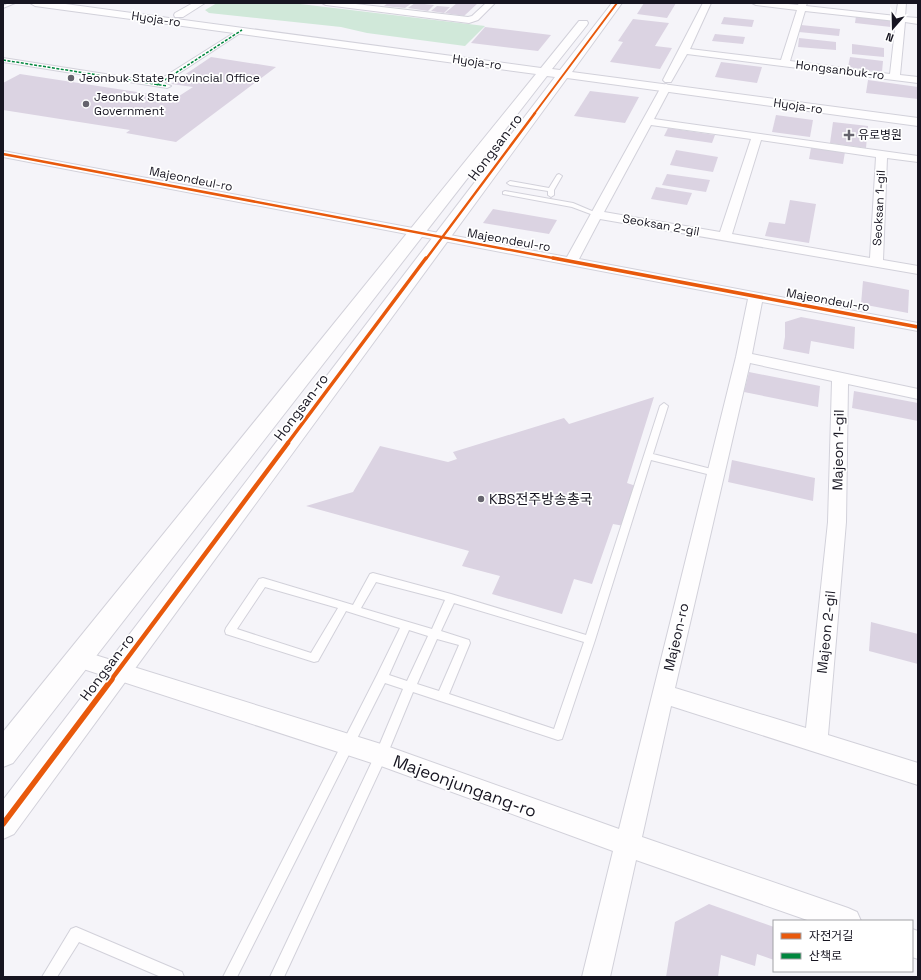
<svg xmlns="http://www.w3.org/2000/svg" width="921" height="980" font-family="'Space Grotesk','Noto Sans KR',sans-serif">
<rect width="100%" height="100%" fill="#f5f4f9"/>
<path fill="#d0e8d9" d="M217,3H292L485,26L465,46L367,33L341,27L209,13L205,10Z"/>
<g fill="#dbd3e2">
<path d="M388,3H412L405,8L384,6Z"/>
<path d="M415,3L434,5L428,11L408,8Z"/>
<path d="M457,3H478L464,16L445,13Z"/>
<path d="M644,3H676L667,18L637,14Z"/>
<path d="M437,6L450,7L444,13L431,11Z"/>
<path d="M856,16L891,20V27L855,23Z"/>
<path d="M724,17L754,20L752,27L721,24Z"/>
<path d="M633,19L669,23L655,46L672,48L660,69L610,62L623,42L618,41Z"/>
<path d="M801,25L840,29L839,36L799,32Z"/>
<path d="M485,27L551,35L538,51L471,43Z"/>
<path d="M715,34L745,37L743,44L712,41Z"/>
<path d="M799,38L836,42V50L798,47Z"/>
<path d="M852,44L884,48V57L852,54Z"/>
<path d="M211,57L276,67L176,142L126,133L130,130L3,110V83L20,74L176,98L193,87L171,84Z"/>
<path d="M850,57L883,61L882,72L848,67Z"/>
<path d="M721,62L762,67L757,83L715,77Z"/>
<path d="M868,80L918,87V99L866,93Z"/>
<path d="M590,91L639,97L625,123L574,116Z"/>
<path d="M776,115L813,120L810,137L772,132Z"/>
<path d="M833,122L868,126L866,148L830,143Z"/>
<path d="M668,128L715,135L712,143L664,136Z"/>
<path d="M811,148L845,152L843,164L809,159Z"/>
<path d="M676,150L718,157L713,172L670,165Z"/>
<path d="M667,174L710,180L706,192L662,185Z"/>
<path d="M656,187L692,193L687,205L651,199Z"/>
<path d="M790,200L816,204L809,243L765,236L769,222L785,224Z"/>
<path d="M493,209L557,220L549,234L483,223Z"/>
<path d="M863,281L909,290L908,313L861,304Z"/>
<path d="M801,317L855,327L854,349L811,341L809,354L783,349L785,337V322Z"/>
<path d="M749,372L820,386L818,407L744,392Z"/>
<path d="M854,391L918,403V421L852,408Z"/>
<path d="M654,397L627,483L636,486L624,526L613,524L592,584L574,579L562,614L492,594L500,576L462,566L469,551L306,506L353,492L380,446L448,462L457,459L453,452L564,418L569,424Z"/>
<path d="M732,460L815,478L813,501L728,482Z"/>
<path d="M871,622L918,634V664L869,651Z"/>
<path d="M709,904L774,927V960L757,954L755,966L721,955L718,977H666L675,922Z"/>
</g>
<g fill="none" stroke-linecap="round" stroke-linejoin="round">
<g stroke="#d2d1da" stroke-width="2">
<g id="service">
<path d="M9,3H15L3,8V6Z"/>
<path d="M559,174L562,176L554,190V195L551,197L548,195V191L510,185L507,183L510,181L549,188L557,175Z"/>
<path d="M505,191L573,203L599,214L596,216L572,207L503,194V192Z"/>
<path d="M664,403L668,406L653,454L715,470L719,473L715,476L651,460L595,640L562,739L558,740L413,692L387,755L284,977H270L376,753L403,689L385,683L237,977H223L377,675L400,628L346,611L318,661L314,662L226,634L225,631L226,628L259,579L263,578L353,605L370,574L373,573L451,594L586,635L660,406ZM376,582L445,600L432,629L361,608ZM265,587L338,608L311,653L237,629ZM454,603L584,642L554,729L449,694L470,643L469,640L441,631ZM409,630L428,636L407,681L389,675ZM437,639L459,645L439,691L417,684Z"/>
<path d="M76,927L182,972L184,977H161L79,942L57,977H42L71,929Z"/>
</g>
</g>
<g stroke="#d2d1da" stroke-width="2">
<path id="pedestrian" d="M240,29L245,30L164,83L171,86L167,88L3,62V58L156,82Z"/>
</g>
<g stroke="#d2d1da" stroke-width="2">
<g id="minor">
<path d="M322,3H347L468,17L472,16L486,3H495L478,20L469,23L326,5Z"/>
<path d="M703,3H711L690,49L781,60L797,10L756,5L752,3H778L798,5L799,3H807L806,6L896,16L898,3H906L905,17L918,18V24L905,22L900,75L918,77V83L687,54L671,82H665L663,80ZM805,11L896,21L890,74L790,61Z"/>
<path d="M666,84L671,87L654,119L918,156V162L887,158L883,260L918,266V274L600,219L579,259L918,323V331L762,302L752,354L918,389V399L848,384L846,522L828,735L918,763V785L671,706L642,837L848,908L857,912L861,921H810L636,860L610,977H582L613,851L381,766L71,665L68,659L71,653L79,650L381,744L619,829L736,357L748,299L3,157V151L567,257L661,87ZM651,125L751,139L720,232L604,212ZM761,140L876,157L870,258L732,234ZM750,363L832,381L828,522L806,728L675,688Z"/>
<path d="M912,929L918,931V959L912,957Z"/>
</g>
</g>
<g stroke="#d2d1da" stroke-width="2">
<g id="tertiary">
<path d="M30,3H58L541,68L579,21H587L588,23L587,25L552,69L560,70L612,3H622L572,72L918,118V126L567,78L14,834L3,839V800L555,77L547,76L13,763L3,767V732L536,74L35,6Z"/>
<path d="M193,3H205L183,17H175L174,15L175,13Z"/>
</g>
</g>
<use href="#service" fill="#fefdfe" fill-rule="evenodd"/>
<use href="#pedestrian" fill="#fefdfe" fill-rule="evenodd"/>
<use href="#minor" fill="#fefdfe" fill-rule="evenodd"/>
<use href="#tertiary" fill="#fefdfe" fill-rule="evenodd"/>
<g stroke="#00873e" stroke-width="1.5" stroke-dasharray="3 1.5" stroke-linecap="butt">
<path d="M3,60L167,86"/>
<path d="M157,85L242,30"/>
</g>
<g stroke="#fff" stroke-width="3.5">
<path id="cycleway-far4" d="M534,114L617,3"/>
</g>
<g stroke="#fff" stroke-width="4">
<g id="cycleway-far3">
<path d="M3,154L558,259"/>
<path d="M426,259L535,113"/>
</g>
</g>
<g stroke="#fff" stroke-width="5.5">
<g id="cycleway-far2">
<path d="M553,258L918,327"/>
<path d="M287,444L426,258"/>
</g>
</g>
<g stroke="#fff" stroke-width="7">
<path id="cycleway-far1" d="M111,680L288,443"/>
</g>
<g stroke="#fff" stroke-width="8">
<path id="cycleway" d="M3,824L112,679"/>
</g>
<use href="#cycleway-far4" stroke="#e8590c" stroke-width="2"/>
<use href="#cycleway-far3" stroke="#e8590c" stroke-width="2.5"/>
<use href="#cycleway-far2" stroke="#e8590c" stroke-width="3.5"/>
<use href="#cycleway-far1" stroke="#e8590c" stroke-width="4.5"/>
<use href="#cycleway" stroke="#e8590c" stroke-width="5.5"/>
</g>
<g fill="#65636d" stroke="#fff" stroke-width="1.5">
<circle cx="71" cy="78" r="4"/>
<circle cx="86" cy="104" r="4"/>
<path d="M847 129h4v4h4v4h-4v4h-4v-4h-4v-4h4z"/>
<circle cx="481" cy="499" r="4"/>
</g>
<g text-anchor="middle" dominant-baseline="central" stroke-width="3.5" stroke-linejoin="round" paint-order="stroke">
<g font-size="12" fill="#171521" stroke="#fff">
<text transform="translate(156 19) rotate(8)">Hyoja-ro</text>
<text transform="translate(477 62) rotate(8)">Hyoja-ro</text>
<text transform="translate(840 70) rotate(7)">Hongsanbuk-ro</text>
<text transform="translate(798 106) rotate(8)">Hyoja-ro</text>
<text transform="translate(191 179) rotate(11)">Majeondeul-ro</text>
<text transform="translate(879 208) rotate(-87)">Seoksan 1-gil</text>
<text transform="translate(661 225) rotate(10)">Seoksan 2-gil</text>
<text transform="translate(509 240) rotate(10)">Majeondeul-ro</text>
<text transform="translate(828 300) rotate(10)">Majeondeul-ro</text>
</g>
<g font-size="12" fill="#171521" stroke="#fff" text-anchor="start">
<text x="79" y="78">Jeonbuk State Provincial Office</text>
<text x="94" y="97">Jeonbuk State<tspan x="94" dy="14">Government</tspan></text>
<text x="858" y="135">유로병원</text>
</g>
<g font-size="14" fill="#171521" stroke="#fff">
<text transform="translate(495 147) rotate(-53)">Hongsan-ro</text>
<text transform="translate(301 407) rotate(-53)">Hongsan-ro</text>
<text transform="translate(838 450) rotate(-89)">Majeon 1-gil</text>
<text transform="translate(826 632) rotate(-84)">Majeon 2-gil</text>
<text transform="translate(676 637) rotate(-77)">Majeon-ro</text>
<text transform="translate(107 667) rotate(-53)">Hongsan-ro</text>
</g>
<g font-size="14" fill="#171521" stroke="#fff" text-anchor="start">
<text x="489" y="499">KBS전주방송총국</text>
</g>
<g font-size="17" fill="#171521" stroke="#fff">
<text transform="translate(465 786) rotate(20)">Majeonjungang-ro</text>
</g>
</g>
<rect width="921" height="980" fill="none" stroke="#171521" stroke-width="8"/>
<rect x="773" y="920" width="140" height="52" fill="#ffffff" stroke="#a2a1a6"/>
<rect x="781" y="933" width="20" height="6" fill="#e8590c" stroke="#a2a1a6"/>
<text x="809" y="940" font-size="12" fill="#171521">자전거길</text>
<rect x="781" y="953" width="20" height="6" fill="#00873e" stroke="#a2a1a6"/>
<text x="809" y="960" font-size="12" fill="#171521">산책로</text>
<g transform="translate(893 28) rotate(200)" stroke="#ffffff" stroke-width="3" paint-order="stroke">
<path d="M0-3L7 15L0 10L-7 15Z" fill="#171521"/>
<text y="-6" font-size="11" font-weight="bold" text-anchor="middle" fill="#171521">N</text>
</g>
</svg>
